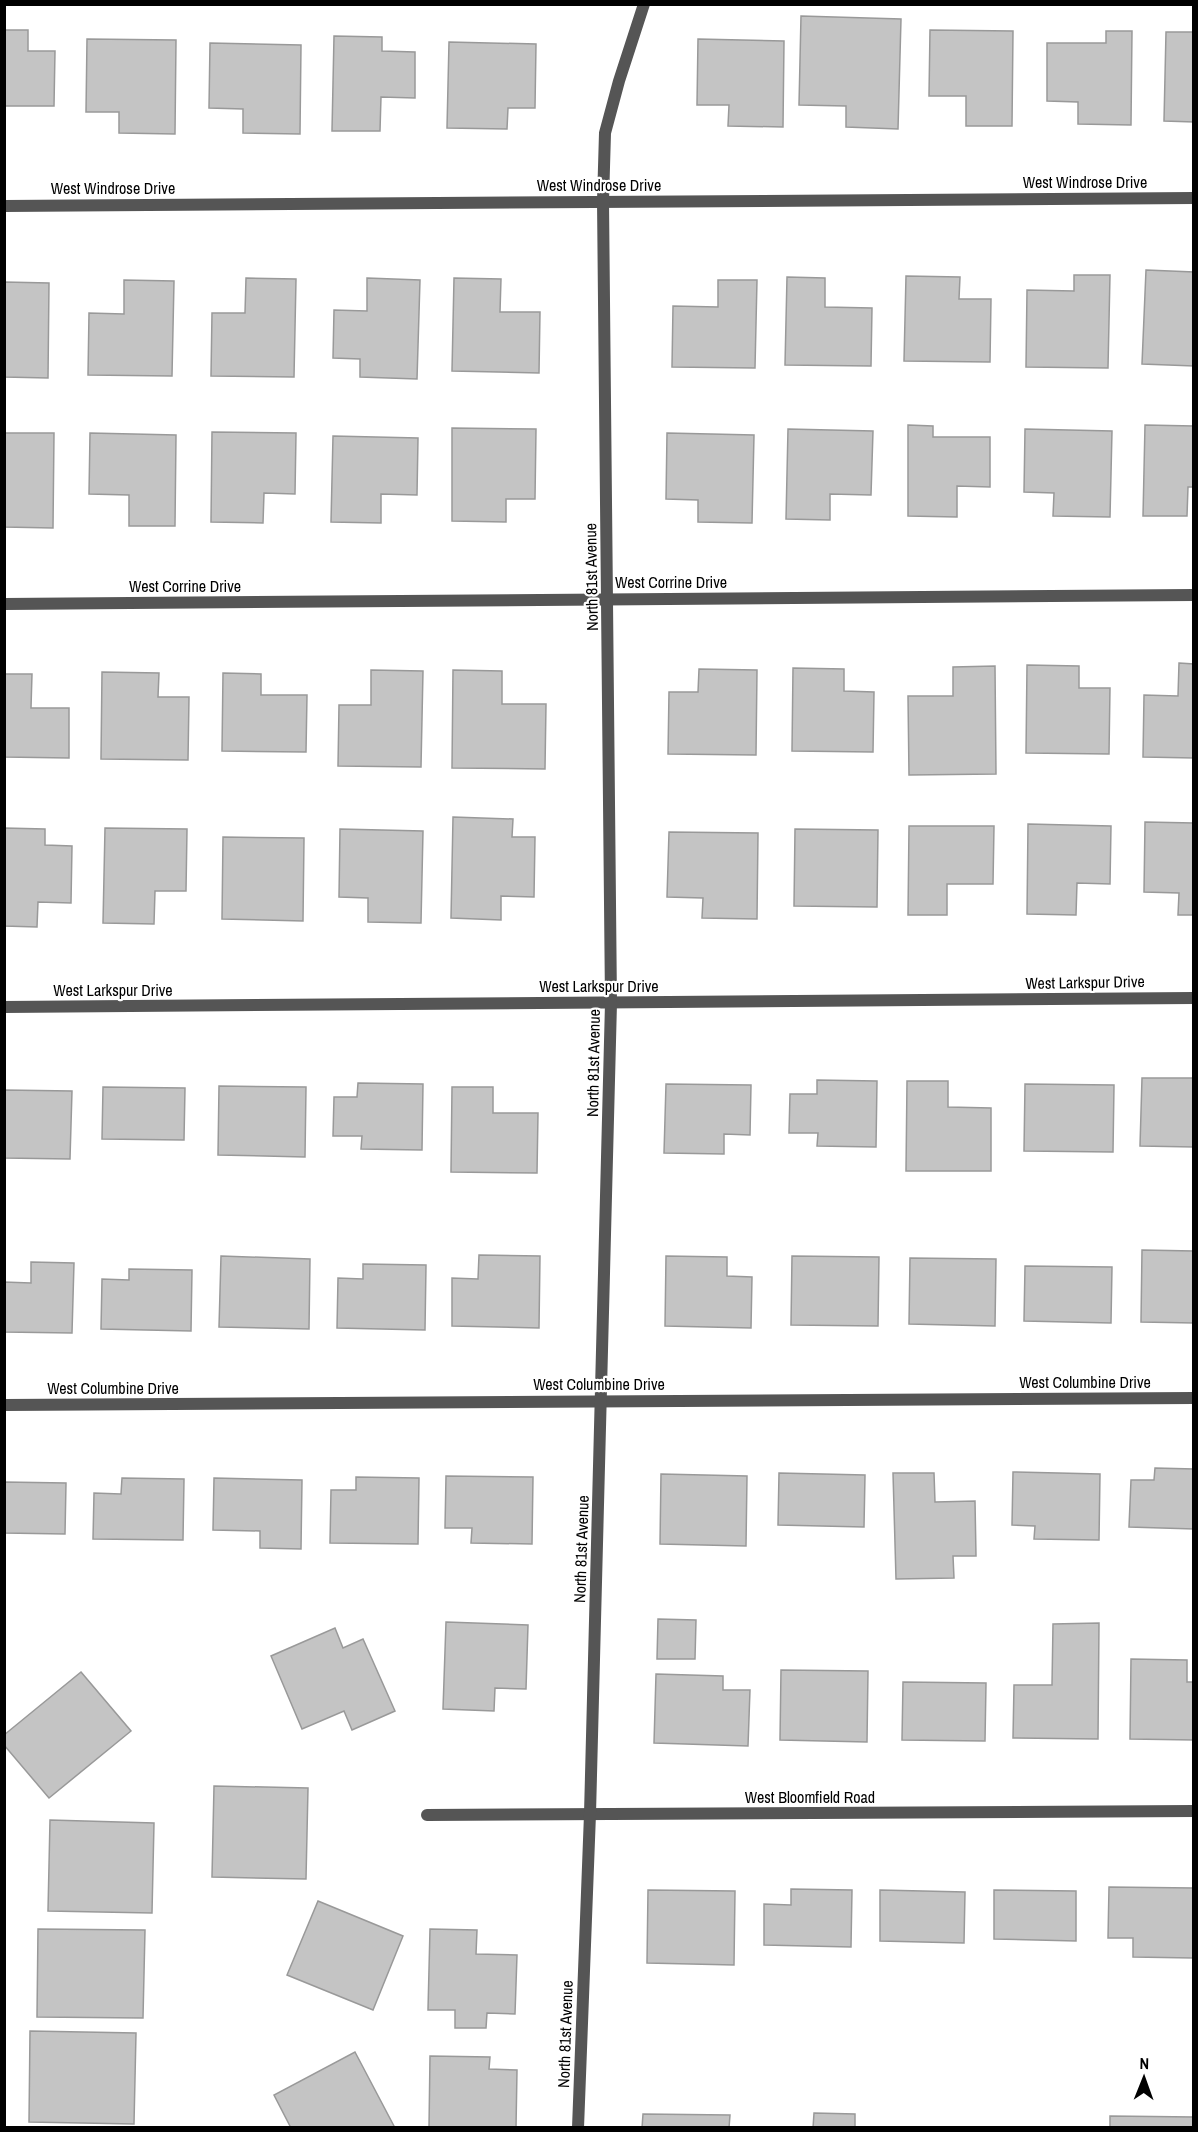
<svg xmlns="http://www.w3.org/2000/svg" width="1198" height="2132" font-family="'Archivo Narrow',sans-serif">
<rect width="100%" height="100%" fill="#fff"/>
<g fill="#c4c4c4" stroke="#999" stroke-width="1.5">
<path d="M801,16L901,19L898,129L846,127V106L799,105Z"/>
<path d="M4,30H28V51H55L54,106H4Z"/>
<path d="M930,30L1013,31L1012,126H966V96H929Z"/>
<path d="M1106,31H1132L1131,125L1078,124V102L1047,101V43H1106Z"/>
<path d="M1166,32H1194V122L1164,121Z"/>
<path d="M334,36L382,37V51L415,52V98L381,97L380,131H332Z"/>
<path d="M87,39L176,40L175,134L119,133V112H86Z"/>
<path d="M698,39L784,41L783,127L728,126L729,105H697Z"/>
<path d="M449,42L536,44L535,108H508L507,129L447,128Z"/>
<path d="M210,43L301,45L300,134L243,133V109L209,108Z"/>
<path d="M1146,270L1194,272V366L1142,364Z"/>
<path d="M1074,275H1110L1108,368L1026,367L1027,290L1074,291Z"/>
<path d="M906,276L960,277L959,299H991L990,362L904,361Z"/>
<path d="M787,277L825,278V307L872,308L871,366L785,365Z"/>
<path d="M246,278L296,279L294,377L211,376L212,313H245Z"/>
<path d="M367,278L420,280L417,379L360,377V359L333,358L334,310L367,311Z"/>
<path d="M454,278L501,279L500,312H540L539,373L452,371Z"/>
<path d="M124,280L174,281L172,376L88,375L89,313L124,314Z"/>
<path d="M718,280H757L755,368L672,367L673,306L718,307Z"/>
<path d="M4,282L49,283L48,378L4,377Z"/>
<path d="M908,425L933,426V437H990V487L957,486V517L908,516Z"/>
<path d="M1145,425L1194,426V487H1188L1187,516H1143Z"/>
<path d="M452,428L536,429L535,499H506V522L452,521Z"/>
<path d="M788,429L873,431L871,495L830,494V520L786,519Z"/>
<path d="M1025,429L1112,431L1110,517L1053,516L1054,493L1024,492Z"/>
<path d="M212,432L296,433L295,494L264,493L263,523L211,522Z"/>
<path d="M4,433H54L53,528L4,527Z"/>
<path d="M90,433L176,435L175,526H129V495L89,494Z"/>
<path d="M667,433L754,435L752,523L698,522V500L666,499Z"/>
<path d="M333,436L418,438L417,495L381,494V523L331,522Z"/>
<path d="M1179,663L1194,664V758L1143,757L1144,695L1178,696Z"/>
<path d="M1027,665L1079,666V688H1110L1109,754L1026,753Z"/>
<path d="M995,666L996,774L909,775L908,696H953V667Z"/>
<path d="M793,668L844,669V691L874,692L873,752L792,751Z"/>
<path d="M699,669L757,670L756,755L668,754L669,692H698Z"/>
<path d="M371,670L423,671L421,767L338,766L339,705H371Z"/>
<path d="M453,670L502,671V704H546L545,769L452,768Z"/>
<path d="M102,672L159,673L158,697H189L188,760L101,759Z"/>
<path d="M223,673L261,674V695H307L306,752L222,751Z"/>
<path d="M4,674H32L31,708H69V758L4,757Z"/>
<path d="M453,817L513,819L512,837H535L534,897L501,896V920L451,918Z"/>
<path d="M1145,822L1194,823V915H1178L1179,893L1144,892Z"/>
<path d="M1028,824L1111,826L1110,884L1077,883L1076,915L1027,914Z"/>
<path d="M909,826H994L993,884H947V915H908Z"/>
<path d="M4,828L45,829V845L72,846L71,903L38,902L37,927L4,926Z"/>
<path d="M105,828L187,829L186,891H155L154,924L103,923Z"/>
<path d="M340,829L423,831L421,923L368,922V898L339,897Z"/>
<path d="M795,829L878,830L877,907L794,906Z"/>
<path d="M669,832L758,833L757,919L702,918L703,898L667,897Z"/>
<path d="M223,837L304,838L303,921L222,919Z"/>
<path d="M1142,1078H1194V1147L1140,1146Z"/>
<path d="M817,1080L877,1081L876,1147L817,1146L818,1133H789L790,1094H817Z"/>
<path d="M907,1081H948V1107L991,1108V1171H906Z"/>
<path d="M358,1083L423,1084L422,1150L361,1149L362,1136H333L334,1097H357Z"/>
<path d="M666,1084L751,1085L750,1135L724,1134V1154L664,1153Z"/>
<path d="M1025,1084L1114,1085L1113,1152L1024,1151Z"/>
<path d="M219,1086L306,1087L305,1157L218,1155Z"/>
<path d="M103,1087L185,1088L184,1140L102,1139Z"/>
<path d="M452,1087H493V1113H538L537,1173L451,1172Z"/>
<path d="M4,1090L72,1091L70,1159L4,1158Z"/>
<path d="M1142,1250L1194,1251V1323L1141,1322Z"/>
<path d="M479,1255L540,1256L539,1328L452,1326V1278L478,1279Z"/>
<path d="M221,1256L310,1259L309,1329L219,1327Z"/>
<path d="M666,1256L727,1257V1276L752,1277L751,1328L665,1326Z"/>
<path d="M792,1256L879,1257L878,1326L791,1325Z"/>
<path d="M910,1258L996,1259L995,1326L909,1324Z"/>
<path d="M31,1262L74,1263L72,1333L4,1332V1282L31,1283Z"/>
<path d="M363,1264L426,1265L425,1330L337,1328L338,1278L363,1279Z"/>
<path d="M1025,1266L1112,1267L1111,1323L1024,1321Z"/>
<path d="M129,1269L192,1270L191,1331L101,1329L102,1279L129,1280Z"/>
<path d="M1155,1468L1194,1469V1529L1129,1527L1131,1480H1154Z"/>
<path d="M1013,1472L1100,1474L1099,1540L1034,1539L1035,1526L1012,1525Z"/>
<path d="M779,1473L865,1475L864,1527L778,1525Z"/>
<path d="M893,1473H934L935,1502L975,1501L976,1556H953L954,1578L896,1579Z"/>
<path d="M661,1474L747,1476L746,1546L660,1544Z"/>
<path d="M446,1476L533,1477L532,1544L471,1543L472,1528H445Z"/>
<path d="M356,1477L419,1478L418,1544L330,1543L331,1490H356Z"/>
<path d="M122,1478L184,1479L183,1540L93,1539L94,1493L121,1494Z"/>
<path d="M214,1478L302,1480L301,1549L260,1548V1531L213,1530Z"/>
<path d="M4,1482L66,1483L65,1534L4,1533Z"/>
<path d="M658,1619L696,1620L695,1659H657Z"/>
<path d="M446,1622L528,1625L526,1689L495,1688L494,1711L443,1709Z"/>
<path d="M1099,1623L1098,1739L1013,1738L1014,1685H1052L1053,1624Z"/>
<path d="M335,1628L343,1648L363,1639L395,1711L352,1730L344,1711L302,1729L271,1656Z"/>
<path d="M1131,1659L1187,1660V1682H1194V1740L1130,1739Z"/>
<path d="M781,1670L868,1671L867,1742L780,1740Z"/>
<path d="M81,1672L131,1731L49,1798L4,1745V1735Z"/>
<path d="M656,1674L723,1676V1690H750L748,1746L654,1743Z"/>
<path d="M903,1682L986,1683L985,1741L902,1740Z"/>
<path d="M214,1786L308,1788L306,1879L212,1877Z"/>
<path d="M50,1820L154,1823L152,1913L48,1911Z"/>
<path d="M1109,1887L1194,1888L1193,1958L1133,1957V1938H1108Z"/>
<path d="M791,1889L852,1890L851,1947L764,1945V1904L791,1905Z"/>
<path d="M648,1890L735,1891L734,1965L647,1963Z"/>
<path d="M880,1890L965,1892L964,1943L880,1941Z"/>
<path d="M994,1890L1076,1891V1941L994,1939Z"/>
<path d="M318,1901L403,1936L373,2010L287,1975Z"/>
<path d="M38,1929L145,1930L143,2018L37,2017Z"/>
<path d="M430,1929L477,1930L476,1954L517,1955L515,2014L487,2013L486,2028H455V2010H428Z"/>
<path d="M30,2031L136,2033L134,2124L29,2122Z"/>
<path d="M355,2052L395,2128H291L274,2095Z"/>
<path d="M430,2056L490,2057L489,2069L517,2070L516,2128H429Z"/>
<path d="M814,2113L855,2114V2128H813Z"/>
<path d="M643,2114L730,2115L729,2128H642Z"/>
<path d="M1110,2116L1194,2117V2128H1110Z"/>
</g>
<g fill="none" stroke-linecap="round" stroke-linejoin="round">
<g stroke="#555" stroke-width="12">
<path d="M4,206L1194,198"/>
<path d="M4,604L1194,595"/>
<path d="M4,1007L1194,998"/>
<path d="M4,1405L1194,1398"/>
<path d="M427,1815L1194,1811"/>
<path d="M578,2128L590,1814L611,1003L603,201L605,133L619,81L644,4"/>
</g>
</g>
<g text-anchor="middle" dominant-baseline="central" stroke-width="4.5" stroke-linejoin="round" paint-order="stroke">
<g font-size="16" fill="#000" stroke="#fff">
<text x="1085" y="182">West Windrose Drive</text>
<text x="599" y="185">West Windrose Drive</text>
<text x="113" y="188">West Windrose Drive</text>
<text transform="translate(591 577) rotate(-91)">North 81st Avenue</text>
<text x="671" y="582">West Corrine Drive</text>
<text x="185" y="586">West Corrine Drive</text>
<text transform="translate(1085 982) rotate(-1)">West Larkspur Drive</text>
<text x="599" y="986">West Larkspur Drive</text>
<text x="113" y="990">West Larkspur Drive</text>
<text transform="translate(593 1063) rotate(-89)">North 81st Avenue</text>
<text x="1085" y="1382">West Columbine Drive</text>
<text x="599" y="1384">West Columbine Drive</text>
<text x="113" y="1388">West Columbine Drive</text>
<text transform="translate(581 1549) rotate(-88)">North 81st Avenue</text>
<text x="810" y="1797">West Bloomfield Road</text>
<text transform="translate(565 2034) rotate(-88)">North 81st Avenue</text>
</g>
</g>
<rect width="1198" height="2132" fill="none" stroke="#000000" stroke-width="12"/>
<g transform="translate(1144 2078) rotate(1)" stroke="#ffffff" stroke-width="4.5" paint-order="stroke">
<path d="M0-4.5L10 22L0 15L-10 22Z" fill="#000000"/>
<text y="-9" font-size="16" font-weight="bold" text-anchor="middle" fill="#000000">N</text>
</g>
</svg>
